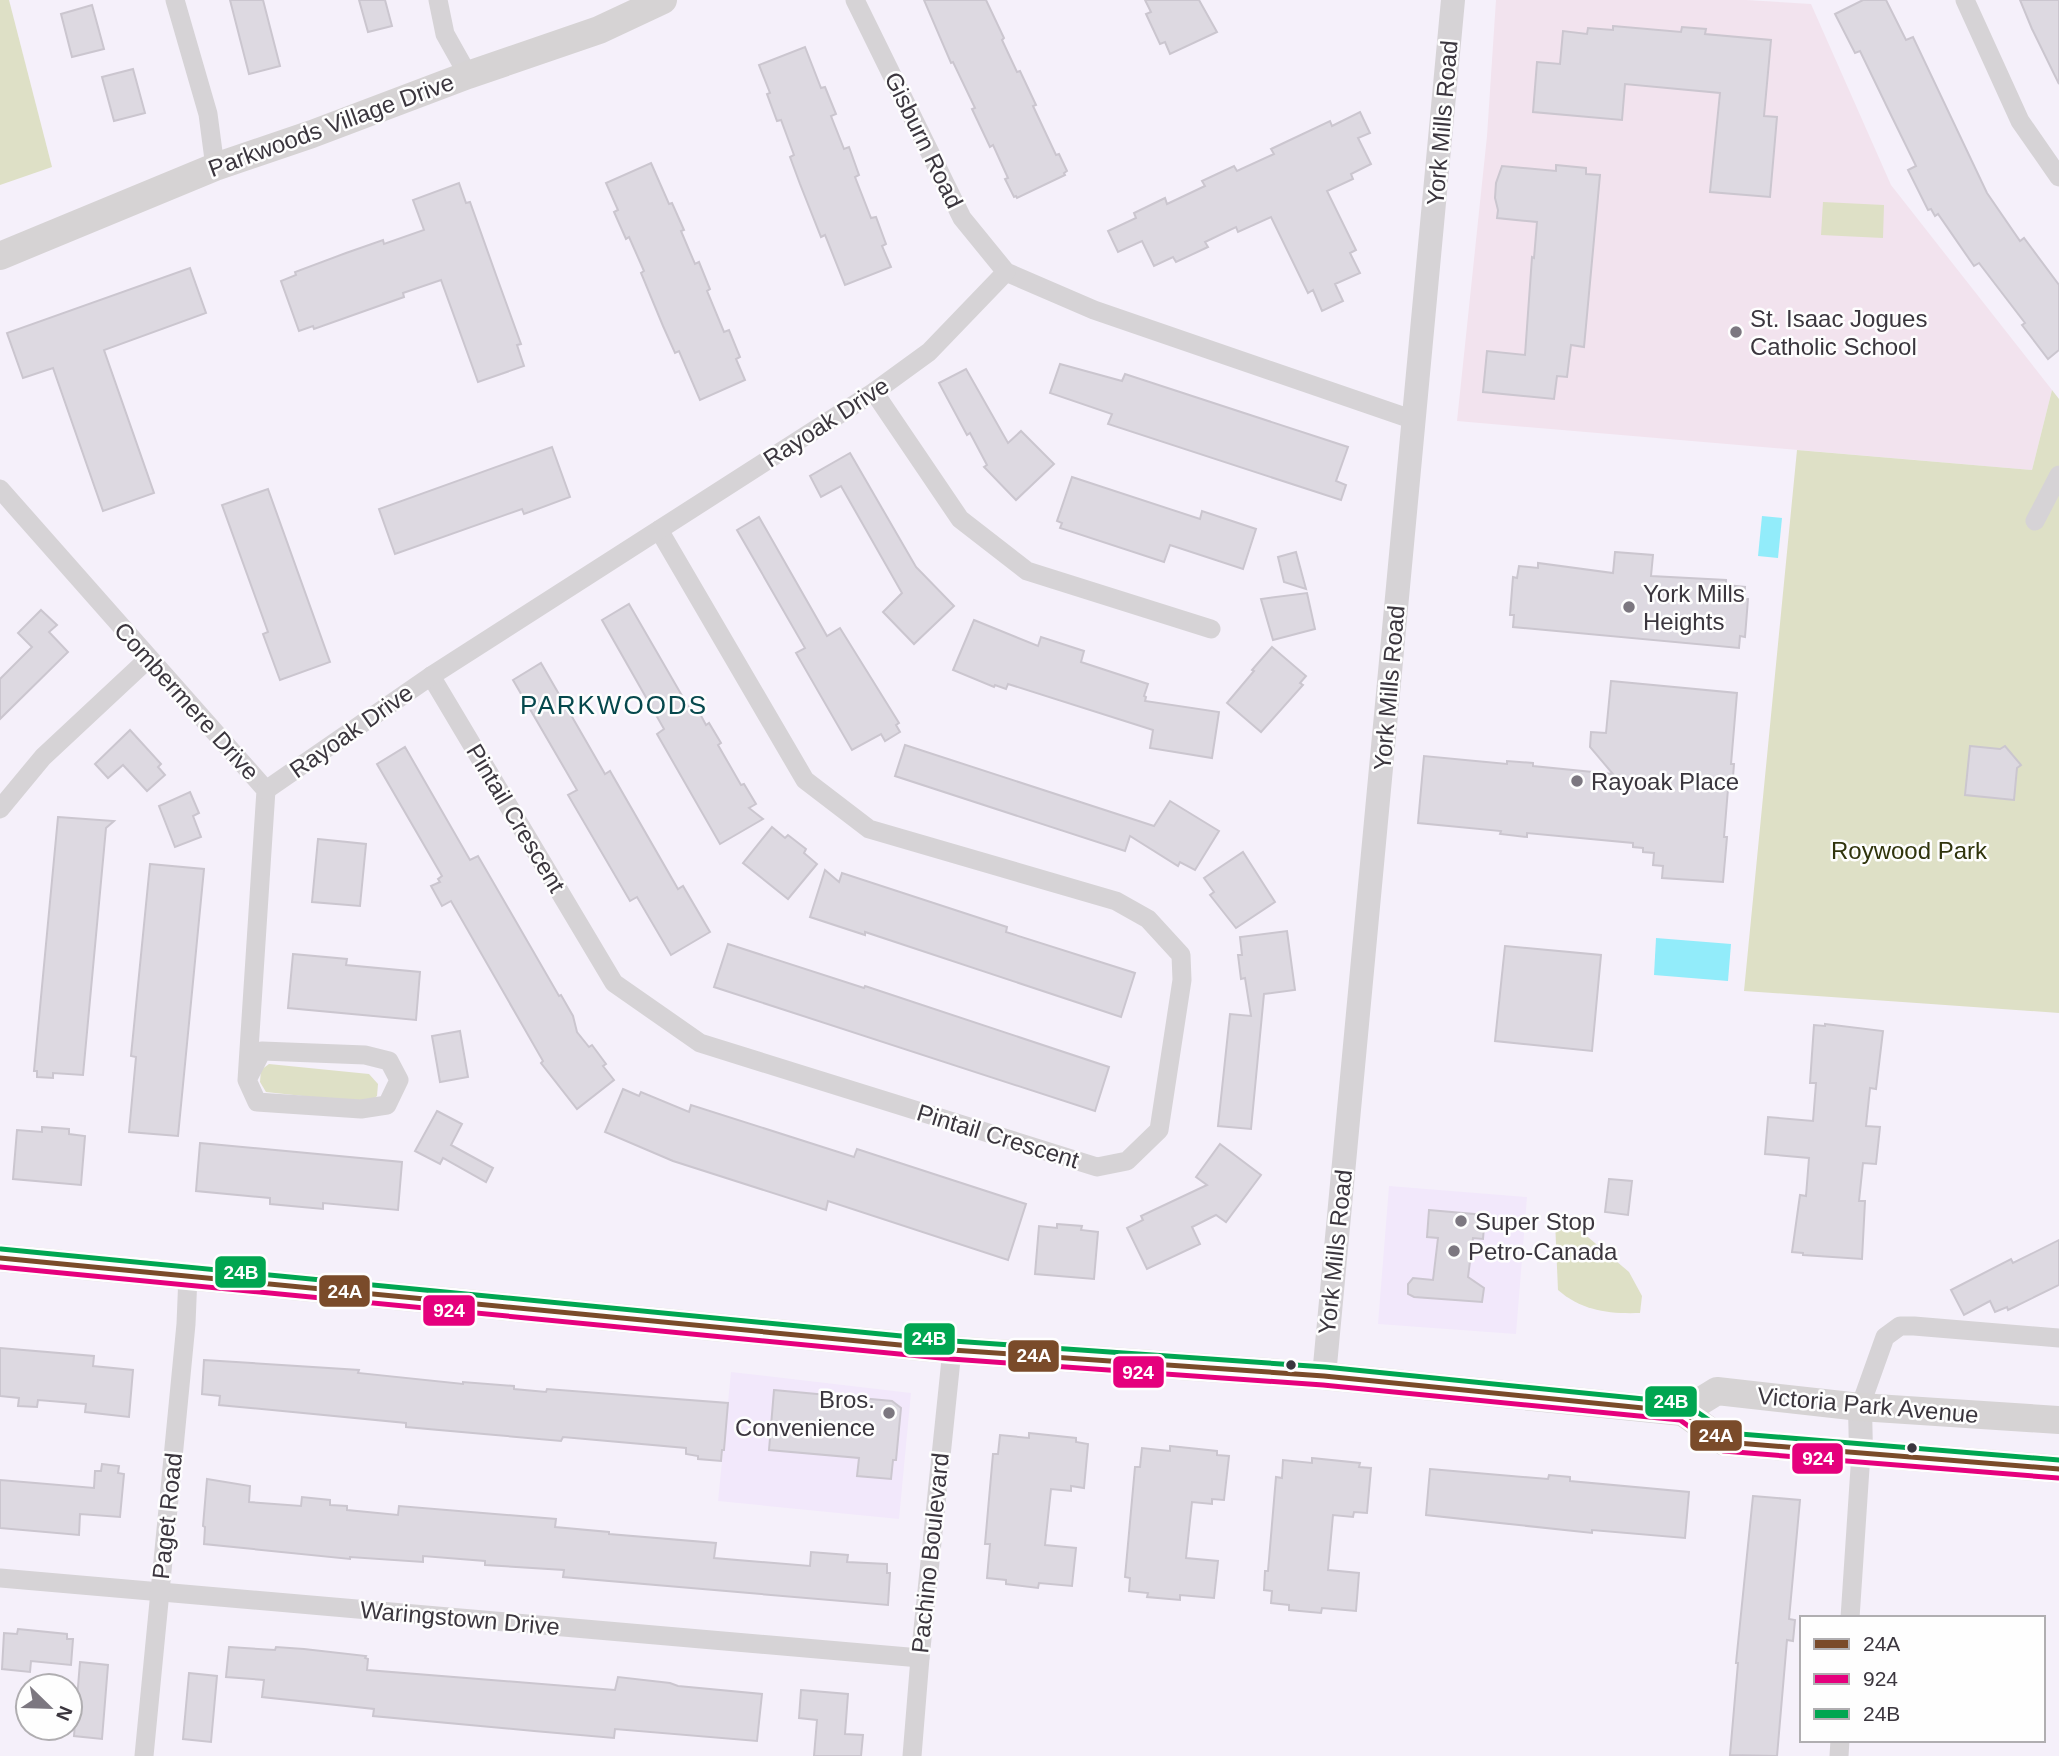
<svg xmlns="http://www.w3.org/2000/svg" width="2059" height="1756" font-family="Arial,sans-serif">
<rect width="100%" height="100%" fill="#f5f0fa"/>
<g fill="#f2e8fb">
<path d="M1389,1186L1527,1197L1516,1334L1378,1324Z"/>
<path d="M731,1372L911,1393L899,1519L718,1501Z"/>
</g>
<path fill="#f2e3ee" d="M1496,0H1746L1811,4L1891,185L2052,390L2032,470L1457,421L1487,136Z"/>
<g fill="#dee0c6">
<path d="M0,0H9L52,167L0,185Z"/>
<path d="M1823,202L1884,205L1883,238L1821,235Z"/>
<path d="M2052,390L2059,399V1013L1744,991L1797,450L2032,470Z"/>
<path d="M269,1064L369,1074L378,1084L377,1096L368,1103L266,1092L260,1082L261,1070Z"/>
<path d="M1562,1215L1629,1272L1642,1296L1640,1313C1609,1314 1582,1311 1558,1290L1555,1221Z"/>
</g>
<g fill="#92ecfa">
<path d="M1762,516L1782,518L1778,558L1758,556Z"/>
<path d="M1656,938L1731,944L1728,981L1654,975Z"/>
</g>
<g fill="#ddd9e1" stroke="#cbc6cf" stroke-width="2">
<path d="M230,0H263L280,66L249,74Z"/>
<path d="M359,0H385L392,26L368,32Z"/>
<path d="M924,0H986L1004,38L1002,40L1017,72L1020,71L1036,105L1033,106L1056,155L1059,154L1067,171L1064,173L1065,175L1017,198L1016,196L1014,197L1005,179L1008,178L993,145L990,147L972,109L975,108L953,62L951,63Z"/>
<path d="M1145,0H1199L1217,32L1170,54L1165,42L1160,44L1146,14L1151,12Z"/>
<path d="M1863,0H1886L1906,40L1913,37L1987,193L2020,241L2024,238L2059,285V350L2048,359L2022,325L2025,323L1979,263L1974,266L1938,214L1935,216L1931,209L1928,210L1908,170L1916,166L1890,113L1860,51L1855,53L1835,14Z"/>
<path d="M2020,0H2059V84L2032,29Z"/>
<path d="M92,5L104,49L72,57L61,14Z"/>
<path d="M1613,26L1681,32L1682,27L1706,29L1705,34L1771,40L1764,116L1777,117L1770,197L1710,192L1720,93L1625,84L1622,120L1533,112L1537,62L1560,64L1563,31L1587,34L1588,28L1613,30Z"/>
<path d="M805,47L821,88L825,87L836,114L831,116L844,149L849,147L859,175L855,177L871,218L876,217L886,244L882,246L891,267L845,285L825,235L821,237L800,184L790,157L794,155L781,120L777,121L767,94L770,93L759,65Z"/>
<path d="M133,69L145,113L114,121L102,77Z"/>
<path d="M1360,112L1370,133L1358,138L1371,164L1351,174L1353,179L1327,191L1356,250L1350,253L1360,273L1335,284L1343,301L1322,311L1313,290L1308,293L1271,217L1238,232L1236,227L1205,242L1208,247L1176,262L1173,257L1154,266L1142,241L1118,252L1108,231L1136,218L1134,213L1165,198L1167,204L1205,186L1202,181L1234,166L1237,171L1274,154L1271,149L1330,121L1332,126Z"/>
<path d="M651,163L669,204L672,203L684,230L681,231L695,264L699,262L710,289L707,291L724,332L729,330L740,357L736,359L745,380L700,400L679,351L675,353L663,326L641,273L644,271L629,237L626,239L614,212L618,210L606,183Z"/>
<path d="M1556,165L1586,168V174L1600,175L1584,347L1571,345L1567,377L1557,376L1554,399L1483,392L1487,351L1525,355L1532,257L1534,258L1537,222L1497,218L1498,210L1495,198L1496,183L1502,166L1556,171Z"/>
<path d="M459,183L466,203L470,202L496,275L521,344L517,345L524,366L478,382L441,280L403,293L404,297L314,329L313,326L299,331L281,281L296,275L295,272L346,253L383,240L384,244L424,230L413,200Z"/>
<path d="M190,268L206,313L104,350L154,493L103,511L53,368L23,378L7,333Z"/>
<path d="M1060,364L1122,381L1125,374L1348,447L1336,481L1346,485L1341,500L1108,424L1112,414L1050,393Z"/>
<path d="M966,369L1008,443L1021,431L1054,464L1016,500L984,467L987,465L970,433L967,435L939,383Z"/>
<path d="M552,447L570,497L524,514L522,509L395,554L379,509Z"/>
<path d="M850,453L916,567L954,606L914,644L883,612L902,593L841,486L821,497L810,476Z"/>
<path d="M1072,477L1200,519L1202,511L1256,529L1243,569L1170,545L1164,562L1060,528L1062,523L1057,521Z"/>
<path d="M268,489L330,662L280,680L263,634L268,632L222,505Z"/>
<path d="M759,517L827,636L840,628L899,723L896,725L900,732L885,741L881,734L852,750L796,653L805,648L737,530Z"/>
<path d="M1296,552L1306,589L1284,582L1278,557Z"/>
<path d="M1615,552L1653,555L1651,576L1726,580V585L1745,587L1744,599H1748L1745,637L1740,636L1739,648L1513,627L1514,615H1510L1513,577L1517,578L1519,566L1538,568V563L1613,573Z"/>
<path d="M1307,593L1315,629L1273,640L1261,599Z"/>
<path d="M629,604L692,713L698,710L706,725L709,723L721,743L718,745L741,785L744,784L756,804L749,808L763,819L720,844L657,734L664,729L602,620Z"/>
<path d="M41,610L57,625L49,632L68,652L0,719V679L32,647L18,633Z"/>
<path d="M974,620L1038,646L1041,637L1084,651L1081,662L1148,684L1144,696L1146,697L1145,701L1219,712L1212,758L1150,748L1153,730L1008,684L1006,689L995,685L994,687L953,670Z"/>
<path d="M1272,647L1306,676L1300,683L1303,685L1261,732L1227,703L1254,671L1252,670Z"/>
<path d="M541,663L605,774L610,771L678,889L683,886L710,932L671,955L637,897L630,901L568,795L577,790L513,680Z"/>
<path d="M1611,681L1737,693L1731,764H1734L1732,790L1728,789L1724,837H1727L1723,882L1662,878L1663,866L1653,865L1654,853L1643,852V848L1633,847V843L1527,833V837L1500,834L1501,831L1418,823L1424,756L1507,764V761L1533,763V766L1613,774L1590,747L1591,732L1606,733Z"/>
<path d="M130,730L161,764L158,767L165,775L147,791L123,765L108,778L95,764Z"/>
<path d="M905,745L1154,826L1170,801L1219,831L1195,870L1180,862L1178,866L1130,836L1125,851L895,776Z"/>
<path d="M1970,746L2000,749L2005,746L2021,765L2017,768L2014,800L1965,795Z"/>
<path d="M405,747L470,860L478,856L559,996L561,995L573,1016L577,1032L589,1047L592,1045L606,1064L603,1066L614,1080L577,1109L541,1063L543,1061L451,901L442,906L431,886L440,882L438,879L442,876L377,764Z"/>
<path d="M190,792L199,813L193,816L201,837L175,847L159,806Z"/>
<path d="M58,817L114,821L106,828L83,1075L53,1073V1078L37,1077V1071H34Z"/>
<path d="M772,827L785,838L788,835L806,849L804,853L817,864L788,899L743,863Z"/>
<path d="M318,839L366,844L360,906L312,902Z"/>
<path d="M1243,852L1275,902L1236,928L1210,895L1214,892L1204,878Z"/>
<path d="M150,864L204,869L178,1136L129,1132L136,1057L131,1056Z"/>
<path d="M825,870L839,882L842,873L1007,927L1006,932L1135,973L1121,1017L865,932V935L810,917Z"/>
<path d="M1287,931L1295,990L1264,994L1251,1129L1218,1126L1230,1014L1251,1016L1245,978L1241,979L1238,955H1242L1240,937Z"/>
<path d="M728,944L864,988L865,986L1109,1067L1095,1111L714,987Z"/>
<path d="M1505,946L1601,955L1592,1051L1495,1041Z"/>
<path d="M293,954L347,959L346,965L420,972L416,1020L288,1008Z"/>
<path d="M1825,1024L1883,1031L1876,1089L1870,1088L1866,1126L1880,1127L1876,1164L1863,1163L1859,1201H1865L1862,1259L1803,1255V1253L1792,1252L1800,1195L1806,1196L1809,1158L1765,1154L1768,1117L1813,1121L1816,1083H1810L1814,1025L1825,1026Z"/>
<path d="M460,1031L468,1077L440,1082L432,1036Z"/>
<path d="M623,1089L639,1096L641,1092L689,1112L691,1105L854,1157L857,1149L1026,1204L1008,1260L828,1201L826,1210L673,1161L605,1132Z"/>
<path d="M437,1111L462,1124L451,1145L493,1168L486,1182L443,1158L440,1164L415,1151Z"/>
<path d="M42,1127L69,1129V1134L85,1136L81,1185L13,1179L17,1130L42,1132Z"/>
<path d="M200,1143L402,1162L398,1210L323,1203V1209L270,1204V1198L196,1191Z"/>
<path d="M1220,1144L1261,1175L1226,1222L1216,1215L1192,1227L1200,1244L1147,1269L1127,1228L1143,1220L1141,1216L1207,1185L1196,1177Z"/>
<path d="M1609,1179L1632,1181L1628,1215L1605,1212Z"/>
<path d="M1429,1210L1485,1215L1483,1239L1473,1238L1468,1277L1484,1288L1482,1302L1414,1297L1408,1294V1284L1413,1278L1433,1280L1438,1238L1427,1237Z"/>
<path d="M1057,1224L1082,1226L1081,1230L1098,1232L1094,1279L1035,1274L1039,1226L1057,1228Z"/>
<path d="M2059,1240V1285L2008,1310L2007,1307L1995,1312L1990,1301L1964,1315L1951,1290L2011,1259L2013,1263Z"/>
<path d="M0,1348L94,1356L93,1366L133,1370L129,1417L85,1412L86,1404L38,1400L37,1407L18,1406L19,1398L0,1396Z"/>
<path d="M204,1360L359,1370L358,1373L463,1384V1382L514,1386V1389L546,1392L547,1389L728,1403L724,1450H722L721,1461L698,1459V1456L686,1454V1448L563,1437L561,1441L484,1434L406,1427V1423L219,1405L220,1396L202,1394Z"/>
<path d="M774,1390L892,1401L901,1408L896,1460H893L891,1479L857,1476L859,1458L769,1450Z"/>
<path d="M1029,1433L1076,1438V1442L1088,1444L1084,1488L1071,1486V1491L1051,1489L1045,1545L1076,1548L1072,1586L1039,1583L1038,1588L1006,1584V1580L987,1578L990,1544H985L993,1454H998L1000,1435L1029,1438Z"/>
<path d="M1170,1446L1217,1451V1455L1229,1456L1224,1500L1212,1499V1504L1192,1502L1186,1558L1218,1561L1214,1598L1180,1595V1600L1147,1597L1148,1593L1129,1591L1130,1578L1125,1577L1135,1467H1140L1142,1448L1170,1451Z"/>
<path d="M1312,1458L1360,1463L1359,1467L1371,1468L1367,1513L1354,1512L1353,1517L1333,1515L1328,1570L1359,1573L1356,1611L1322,1608L1321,1613L1289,1610V1605L1271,1603L1272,1591L1264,1590L1265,1571H1268L1276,1477L1282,1478L1283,1460L1312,1463Z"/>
<path d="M102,1464L119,1466L118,1473L124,1474L120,1517L80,1514L79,1535L0,1528V1480L94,1488L95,1471H101Z"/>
<path d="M1430,1469L1548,1479L1549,1475L1570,1477V1481L1689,1492L1685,1538L1592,1530V1533L1426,1515Z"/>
<path d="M207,1479L250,1486L249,1502L301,1506L302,1497L330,1500V1505L347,1506V1510L398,1515L399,1506L556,1519L555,1527L609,1532V1534L716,1543L714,1558L810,1566L811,1552L848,1555L847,1562L887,1564V1573H890L888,1605L563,1577L564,1570L485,1565V1561L423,1556V1562L350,1557V1559L204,1544L205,1527L203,1526Z"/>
<path d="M1753,1496L1800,1500L1789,1619L1795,1620L1793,1641L1787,1640L1777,1756L1730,1755L1738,1663H1736Z"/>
<path d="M18,1629L67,1634V1639H73L71,1665L31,1661L30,1672L2,1669L4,1633L17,1634Z"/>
<path d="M229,1647L275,1650L276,1647L304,1649L366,1656L365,1658L368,1659L367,1670L615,1690L618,1677L670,1683L678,1686L762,1694L757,1741L615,1729L614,1738L534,1731L373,1716L374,1709L262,1697L264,1680L226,1677Z"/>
<path d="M80,1662L108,1665L102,1739L74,1736Z"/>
<path d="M189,1673L217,1676L211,1742L183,1739Z"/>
<path d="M801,1690L848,1694L845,1734L863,1735L861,1756H814L817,1720L799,1718Z"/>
</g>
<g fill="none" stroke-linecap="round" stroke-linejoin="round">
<g stroke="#d6d3d6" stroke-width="19">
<path d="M175,0L208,114L215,167"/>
<path d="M438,0L445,34L468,75"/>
<path d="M855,0L962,218L1006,272L1094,310L1414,420"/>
<path d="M1965,0L2020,121L2059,177"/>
<path d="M874,392L960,519L1027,571L1211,629"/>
<path d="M0,489L266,790L247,1080L257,1102L361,1109L387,1105L399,1080L389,1061L365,1055L262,1051L247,1080"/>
<path d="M2035,521L2059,475"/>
<path d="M431,676L614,983L700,1043L1097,1167L1127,1161L1159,1130L1182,980L1181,955L1148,919L1116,901L869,829L805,780L659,530"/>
<path d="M266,790L431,676L874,392L929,352L1006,272"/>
<path d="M0,809L43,757L148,659"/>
<path d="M1860,1407L1885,1337L1900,1326H1914L2059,1338"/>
<path d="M0,1578L920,1658"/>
<path d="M1850,1618L1861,1453"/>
<path d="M144,1756L186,1324L188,1275"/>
<path d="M912,1756L920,1658L952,1350"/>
<path d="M1839,1756L1840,1740"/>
</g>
<g stroke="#d6d3d6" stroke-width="24">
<path d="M1324,1376L1453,0"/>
<path d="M1860,1407L1861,1453"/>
</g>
<g stroke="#d6d3d4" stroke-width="28">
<path d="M0,256L215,167L312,134L468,75L599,30L663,0"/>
<path d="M0,1258L952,1350L1324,1376L1683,1412L1725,1442L2059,1469"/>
<path d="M1683,1412L1717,1391L1860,1407L2059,1420"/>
</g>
<g stroke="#fefefe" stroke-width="10">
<path id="bus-1" d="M0,1258L952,1350L1324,1376L1683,1412L1725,1442L2059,1469"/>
</g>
<g stroke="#fefefe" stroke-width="10">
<path id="bus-2" d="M0,1267L951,1359L1323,1385L1680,1420L1723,1451L2058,1478"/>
</g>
<g stroke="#fefefe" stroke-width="10">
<path id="bus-3" d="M1,1249L953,1341L1325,1367L1684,1403L1728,1433L2059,1460"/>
</g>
<use href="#bus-1" stroke="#7a4b2a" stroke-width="5"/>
<use href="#bus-2" stroke="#e5007d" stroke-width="5"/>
<use href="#bus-3" stroke="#00a651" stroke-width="5"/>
</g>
<g fill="#7c7780" stroke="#fefefe" stroke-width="2.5">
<circle cx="1736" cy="332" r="7"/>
<circle cx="1629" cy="607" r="7"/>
<circle cx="1577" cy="781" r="7"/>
<circle cx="1461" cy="1221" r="7"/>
<circle cx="1454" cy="1251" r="7"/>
<circle cx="889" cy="1413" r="7"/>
</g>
<g fill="#3b363e" stroke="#fefefe" stroke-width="2.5">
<circle cx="1291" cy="1365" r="6"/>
<circle cx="1912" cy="1448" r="6"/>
</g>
<g text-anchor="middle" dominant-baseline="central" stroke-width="5" stroke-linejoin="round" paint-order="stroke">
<g font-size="24" fill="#3b363e" stroke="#fefefe">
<text transform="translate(1442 123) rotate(-85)">York Mills Road</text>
<text transform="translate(331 125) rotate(-20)">Parkwoods Village Drive</text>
<text transform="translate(924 140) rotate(64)">Gisburn Road</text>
<text transform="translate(826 422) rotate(-33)">Rayoak Drive</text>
<text transform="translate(1389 688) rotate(-85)">York Mills Road</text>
<text transform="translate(187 701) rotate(48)">Combermere Drive</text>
<text transform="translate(351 731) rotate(-35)">Rayoak Drive</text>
<text transform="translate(516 818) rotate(59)">Pintail Crescent</text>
<text transform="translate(998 1136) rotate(17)">Pintail Crescent</text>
<text transform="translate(1335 1252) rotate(-84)">York Mills Road</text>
<text transform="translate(1868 1405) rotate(5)">Victoria Park Avenue</text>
<text transform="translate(167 1516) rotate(-84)">Paget Road</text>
<text transform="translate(930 1553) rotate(-84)">Pachino Boulevard</text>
<text transform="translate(460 1618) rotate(5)">Waringstown Drive</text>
</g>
<g font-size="24" fill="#3b363e" stroke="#fefefe" text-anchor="start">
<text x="1750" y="318">St. Isaac Jogues<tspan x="1750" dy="28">Catholic School</tspan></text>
<text x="1643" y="593">York Mills<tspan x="1643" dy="28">Heights</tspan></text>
<text x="1591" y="781">Rayoak Place</text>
<text x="1475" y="1221">Super Stop</text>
<text x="1468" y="1251">Petro-Canada</text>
<text x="875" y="1399" text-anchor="end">Bros.<tspan x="875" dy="28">Convenience</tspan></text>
</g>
<g font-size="24" fill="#30340c" stroke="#fefefe">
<text x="1909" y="850">Roywood Park</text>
</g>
<g font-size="26" letter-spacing="2" fill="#06484d" stroke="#fefefe">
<text x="614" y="705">PARKWOODS</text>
</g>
</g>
<g stroke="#fefefe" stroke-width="2.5">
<rect x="214" y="1255" width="53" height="34" rx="7" fill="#00a651"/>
<rect x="318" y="1274" width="53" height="34" rx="7" fill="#7a4b2a"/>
<rect x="422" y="1294" width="54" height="33" rx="7" fill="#e5007d"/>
<rect x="903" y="1322" width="53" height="34" rx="7" fill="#00a651"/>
<rect x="1007" y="1339" width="53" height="34" rx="7" fill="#7a4b2a"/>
<rect x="1112" y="1355" width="53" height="34" rx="7" fill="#e5007d"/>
<rect x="1644" y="1385" width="54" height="33" rx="7" fill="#00a651"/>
<rect x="1689" y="1419" width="54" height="33" rx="7" fill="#7a4b2a"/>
<rect x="1791" y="1442" width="53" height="33" rx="7" fill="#e5007d"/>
</g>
<g font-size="19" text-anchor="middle" font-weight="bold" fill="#fff">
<text x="241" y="1279">24B</text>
<text x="345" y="1298">24A</text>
<text x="449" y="1317">924</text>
<text x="929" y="1345">24B</text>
<text x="1034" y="1362">24A</text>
<text x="1138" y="1379">924</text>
<text x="1671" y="1408">24B</text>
<text x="1716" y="1442">24A</text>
<text x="1818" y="1465">924</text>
</g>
<rect x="1800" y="1616" width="245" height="126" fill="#fefefe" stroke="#b0aeb1" stroke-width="2"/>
<rect x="1814" y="1639" width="35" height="10" fill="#7a4b2a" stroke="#b0aeb1" stroke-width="2"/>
<text x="1863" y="1651" font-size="21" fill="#3b363e">24A</text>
<rect x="1814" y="1674" width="35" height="10" fill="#e5007d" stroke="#b0aeb1" stroke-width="2"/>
<text x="1863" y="1686" font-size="21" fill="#3b363e">924</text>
<rect x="1814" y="1709" width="35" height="10" fill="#00a651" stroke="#b0aeb1" stroke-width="2"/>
<text x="1863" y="1721" font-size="21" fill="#3b363e">24B</text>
<g transform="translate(49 1707) rotate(113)"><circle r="33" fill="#fefefe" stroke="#b0aeb1" stroke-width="2"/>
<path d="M0-5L12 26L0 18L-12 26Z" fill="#7c7780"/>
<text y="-10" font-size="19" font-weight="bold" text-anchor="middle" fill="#3b363e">N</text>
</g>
</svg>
